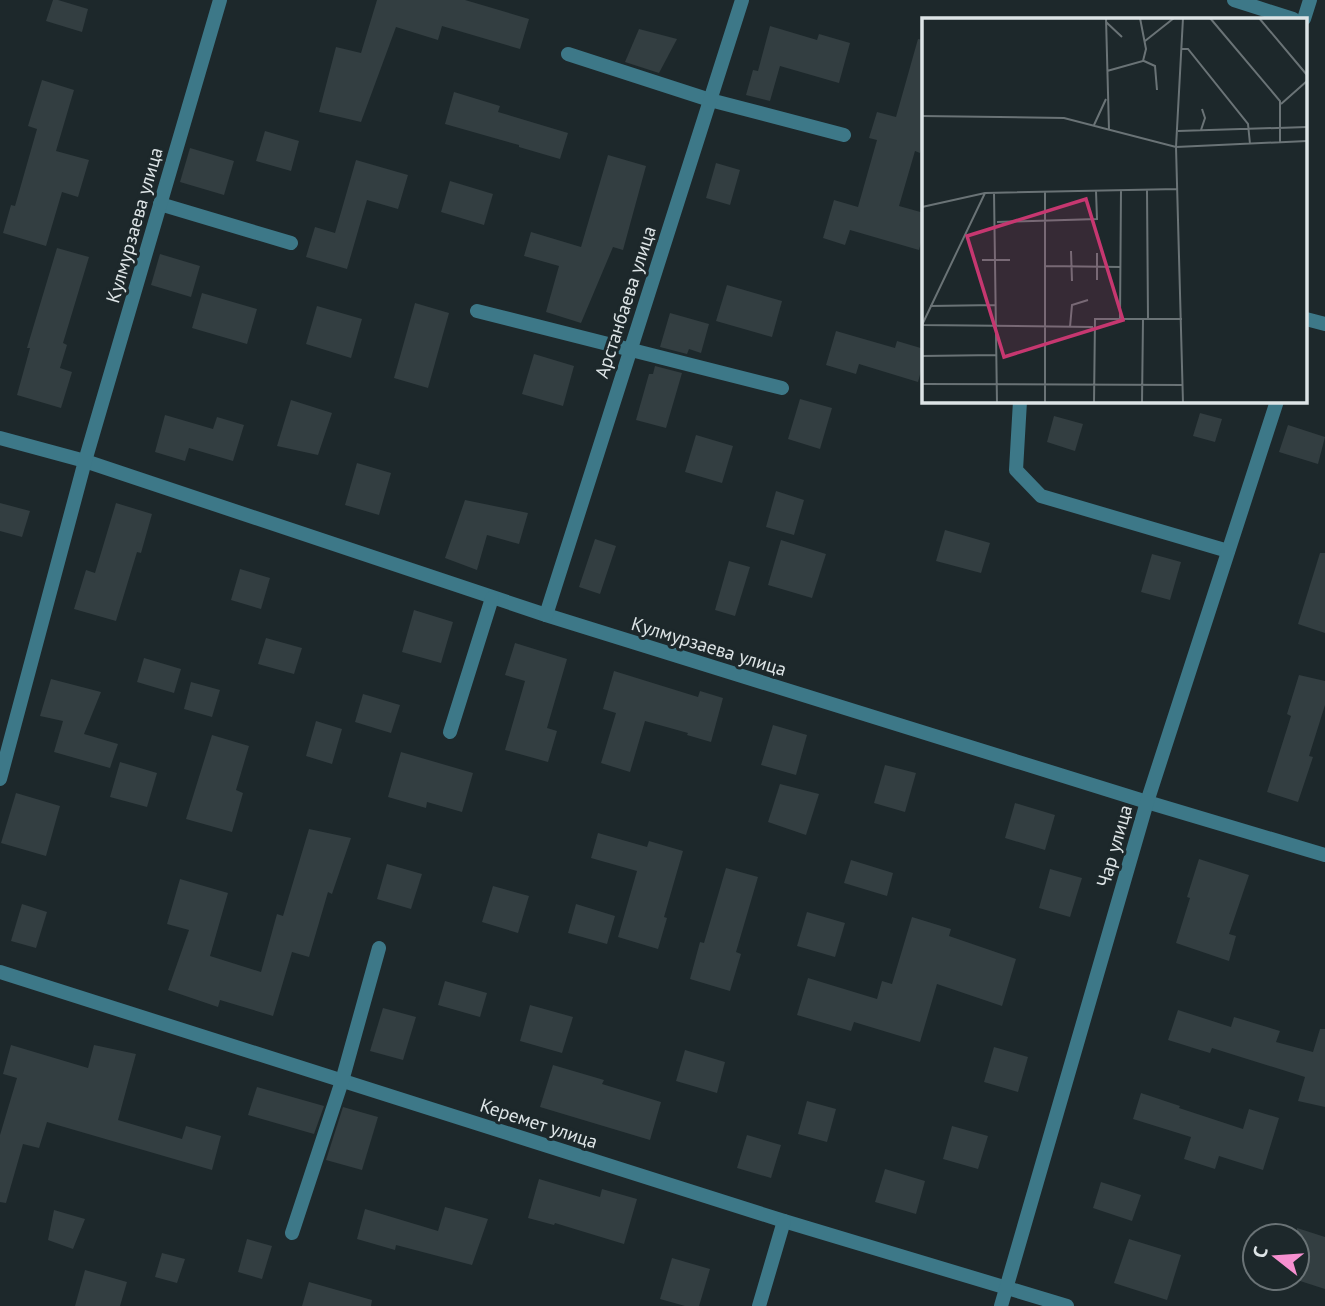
<svg xmlns="http://www.w3.org/2000/svg" width="1325" height="1306" font-family="'PT Sans',sans-serif">
<rect width="100%" height="100%" fill="#1d282b"/>
<g fill="#333e41">
<path d="M53,0H58L88,9L82,32L46,21Z"/>
<path d="M377,0H465L529,19L520,49L442,26L438,40L396,27L361,122L319,112L336,47L361,53Z"/>
<path d="M770,26L817,40L819,34L850,43L839,83L780,66L770,101L746,95L753,70L758,71Z"/>
<path d="M639,29L677,39L659,73L625,62Z"/>
<path d="M918,39L924,40V139L920,153L915,151L899,206L924,213V231L919,250L850,230L845,245L823,238L834,200L858,207L877,140L869,138L877,112L896,117Z"/>
<path d="M42,80L74,90L56,151L89,160L78,197L62,192L46,246L3,233L11,205L15,206L37,129L28,126Z"/>
<path d="M454,92L500,106L498,112L568,133L560,159L519,147V145L445,124Z"/>
<path d="M265,131L299,141L291,171L256,161Z"/>
<path d="M190,148L234,161L224,195L180,182Z"/>
<path d="M608,155L646,166L623,250L613,247L581,323L546,312L559,266L524,256L531,232L581,247Z"/>
<path d="M356,160L408,175L398,209L367,200L347,269L306,257L315,227L335,233Z"/>
<path d="M716,163L740,170L730,205L706,198Z"/>
<path d="M450,181L493,194L484,225L441,212Z"/>
<path d="M57,248L89,257L63,343L67,345L60,368L72,372L61,408L17,395L30,348H27Z"/>
<path d="M160,254L200,266L191,297L151,285Z"/>
<path d="M727,285L782,301L772,337L716,321Z"/>
<path d="M202,293L257,309L247,344L192,328Z"/>
<path d="M415,303L449,313L428,388L394,378Z"/>
<path d="M317,306L362,319L351,358L306,344Z"/>
<path d="M670,313L709,324L701,353L689,349L687,354L660,347Z"/>
<path d="M836,331L895,348L897,341L924,349V360L918,382L859,364L856,374L826,365Z"/>
<path d="M534,354L574,366L563,406L522,394Z"/>
<path d="M655,366L682,373L666,428L636,420L649,374H653Z"/>
<path d="M800,399L832,408L820,449L788,439Z"/>
<path d="M291,400L332,413L318,455L277,446Z"/>
<path d="M1200,413L1222,419L1215,442L1193,436Z"/>
<path d="M165,415L213,429L217,417L244,425L233,461L189,448L185,461L155,452Z"/>
<path d="M1054,416L1083,424L1075,451L1047,442Z"/>
<path d="M1288,425L1325,437L1318,464L1279,452Z"/>
<path d="M696,435L733,446L722,483L685,472Z"/>
<path d="M357,463L391,473L379,515L345,505Z"/>
<path d="M776,491L804,500L794,535L766,527Z"/>
<path d="M465,500L528,513L519,544L487,535L477,570L445,558Z"/>
<path d="M0,503L30,511L22,537L0,531Z"/>
<path d="M116,503L152,514L141,553L137,552L116,621L74,609L86,570L95,573Z"/>
<path d="M945,530L990,543L981,573L936,561Z"/>
<path d="M595,539L616,546L600,594L579,587Z"/>
<path d="M781,540L826,554L812,598L768,585Z"/>
<path d="M1320,553H1325V633L1298,624Z"/>
<path d="M1152,554L1181,562L1170,600L1141,592Z"/>
<path d="M729,561L750,567L735,616L715,610Z"/>
<path d="M240,569L270,578L261,609L231,600Z"/>
<path d="M414,610L453,622L441,663L402,652Z"/>
<path d="M266,638L302,648L294,674L258,664Z"/>
<path d="M515,643L567,659L547,728L557,731L548,762L505,750L525,681L505,675Z"/>
<path d="M144,658L181,669L174,693L137,682Z"/>
<path d="M614,671L698,697L700,691L723,698L711,742L687,735L688,733L645,721L630,772L601,763L616,713L603,709Z"/>
<path d="M1299,675L1325,681V705L1309,756L1313,757L1298,802L1267,792L1291,716L1287,714Z"/>
<path d="M51,679L101,692L84,734L118,744L110,768L54,752L63,721L40,716Z"/>
<path d="M191,682L220,690L212,717L184,709Z"/>
<path d="M363,694L400,705L391,733L355,722Z"/>
<path d="M316,721L342,729L332,764L306,756Z"/>
<path d="M773,725L807,735L796,775L761,765Z"/>
<path d="M212,735L249,746L236,790L243,793L232,832L186,819Z"/>
<path d="M401,752L473,773L462,812L427,802L426,808L388,797Z"/>
<path d="M120,762L157,773L147,807L110,797Z"/>
<path d="M885,765L916,773L905,812L874,803Z"/>
<path d="M780,784L819,794L806,835L768,822Z"/>
<path d="M16,793L60,806L46,856L1,843Z"/>
<path d="M1015,803L1055,815L1045,850L1005,838Z"/>
<path d="M309,829L351,838L332,894L328,892L309,957L292,952L273,1016L220,1000L218,1007L168,990L189,930L167,924L180,879L228,893L210,956L261,972L277,914L283,916Z"/>
<path d="M598,833L647,847L649,841L683,851L664,917L667,918L658,949L618,937L637,871L591,858Z"/>
<path d="M1199,859L1249,875L1229,934L1236,936L1229,961L1176,943L1190,898L1187,897Z"/>
<path d="M851,860L893,873L887,896L844,883Z"/>
<path d="M387,864L422,874L411,909L377,899Z"/>
<path d="M726,868L758,877L736,952L741,954L730,991L690,979L700,942L704,943Z"/>
<path d="M1050,869L1082,878L1070,917L1039,908Z"/>
<path d="M493,886L529,896L518,933L482,922Z"/>
<path d="M22,904L47,912L36,948L11,941Z"/>
<path d="M576,904L615,916L607,944L568,933Z"/>
<path d="M807,912L845,923L835,957L797,946Z"/>
<path d="M912,917L951,929L949,936L1016,959L1002,1006L937,984L920,1042L854,1022L851,1031L797,1015L808,978L877,999L882,981L892,984Z"/>
<path d="M445,981L487,993L480,1017L438,1005Z"/>
<path d="M530,1005L573,1017L562,1053L520,1041Z"/>
<path d="M383,1008L416,1017L403,1060L370,1051Z"/>
<path d="M1178,1010L1231,1027L1234,1017L1280,1031L1276,1042L1313,1052L1320,1029H1325V1107L1298,1101L1305,1077L1212,1048L1210,1053L1168,1040Z"/>
<path d="M11,1045L88,1068L94,1045L136,1054L118,1120L182,1139L186,1126L221,1136L212,1170L47,1122L39,1148L23,1144L6,1203L0,1202V1135L17,1078L3,1074Z"/>
<path d="M994,1047L1028,1057L1018,1092L984,1082Z"/>
<path d="M685,1050L725,1062L717,1093L676,1081Z"/>
<path d="M553,1065L604,1080L602,1084L661,1102L650,1140L540,1107Z"/>
<path d="M257,1087L324,1106L314,1134L248,1115Z"/>
<path d="M1141,1093L1180,1106L1179,1108L1243,1129L1249,1109L1279,1118L1263,1170L1219,1156L1215,1169L1184,1159L1191,1137L1133,1119Z"/>
<path d="M807,1101L836,1109L827,1142L798,1134Z"/>
<path d="M343,1107L378,1117L362,1170L326,1160Z"/>
<path d="M952,1126L988,1136L978,1169L943,1159Z"/>
<path d="M747,1135L781,1145L771,1178L737,1168Z"/>
<path d="M885,1169L925,1181L916,1214L875,1202Z"/>
<path d="M539,1179L600,1197L602,1189L637,1199L624,1244L555,1223L554,1225L528,1218Z"/>
<path d="M1101,1182L1141,1195L1132,1221L1093,1208Z"/>
<path d="M445,1207L488,1219L472,1265L396,1245L395,1250L357,1239L365,1209L438,1231Z"/>
<path d="M54,1210L85,1219L73,1249L48,1240Z"/>
<path d="M1297,1228L1325,1237V1289L1297,1280Z"/>
<path d="M247,1239L272,1246L262,1279L238,1272Z"/>
<path d="M1129,1239L1181,1255L1167,1300L1114,1283Z"/>
<path d="M162,1253L185,1259L177,1283L155,1277Z"/>
<path d="M672,1258L710,1269L699,1306H685L660,1299Z"/>
<path d="M85,1270L127,1282L120,1306H75Z"/>
<path d="M309,1282L372,1300L371,1306H302Z"/>
</g>
<g fill="none" stroke-linecap="round" stroke-linejoin="round">
<g stroke="#3d7888" stroke-width="14">
<path d="M1234,0L1293,19"/>
<path d="M1304,19L1310,0"/>
<path d="M568,54L710,100L844,135"/>
<path d="M160,204L291,243"/>
<path d="M477,311L782,388"/>
<path d="M1306,319L1325,324"/>
<path d="M1020,401L1016,470L1041,496L1228,551"/>
<path d="M0,438L85,461L546,615L1147,802L1325,855"/>
<path d="M546,615L742,0"/>
<path d="M450,732L492,598"/>
<path d="M0,779L85,461L220,0"/>
<path d="M0,972L784,1221L1067,1306"/>
<path d="M292,1233L342,1081L379,948"/>
<path d="M759,1306L784,1221"/>
<path d="M1001,1306L1147,802L1277,401"/>
</g>
</g>
<g text-anchor="middle" dominant-baseline="central" stroke-width="6" stroke-linejoin="round" paint-order="stroke">
<g font-size="19" fill="#dde4e6" stroke="#1d282b">
<text transform="translate(134 225) rotate(-74)">Кулмурзаева улица</text>
<text transform="translate(625 302) rotate(-72)">Арстанбаева улица</text>
<text transform="translate(709 646) rotate(17)">Кулмурзаева улица</text>
<text transform="translate(1114 846) rotate(-74)">Чар улица</text>
<text transform="translate(539 1123) rotate(18)">Керемет улица</text>
</g>
</g>
<g transform="translate(922 18)">
<rect width="385" height="385" fill="#1d282b"/>
<path fill="none" stroke="#6a7376" stroke-width="2" d="M184,0L187,112M288,0L358,83V124M337,0L385,57M184,4L200,19M223,23L252,0M260,31H266L326,106L328,126M222,43L233,48L235,72M185,53L221,43L224,31L218,0M359,86L385,63M0,98L142,100L254,129L385,123M172,107L184,81M279,112L283,100L280,91M256,113L385,109M254,129L261,0M254,129L261,385M225,172L226,300M72,174L75,385M0,189L63,175L256,171M75,204L175,201L174,173M149,233L150,263M175,235V262M60,242H88M123,248L199,249M8,288L74,287M198,301L199,172M0,307L171,309M0,307L63,175M148,309L150,287L166,282M0,338L75,337M0,366L261,367M123,385V174M172,385L173,301H260M220,385L221,301"/>
<path fill="#c63770" fill-opacity="0.15" stroke="#c63770" stroke-width="3.5" d="M164,181L201,302L82,339L45,218Z"/>
<rect width="385" height="385" fill="none" stroke="#dde4e6" stroke-width="3.5"/>
</g>
<g transform="translate(1276 1257) rotate(287)"><circle r="33" fill="#1d282b" stroke="#6a7376" stroke-width="2"/>
<path d="M0-5L12 26L0 18L-12 26Z" fill="#f690d0"/>
<text y="-10" font-size="19" font-weight="bold" text-anchor="middle" fill="#dde4e6">С</text>
</g>
</svg>
